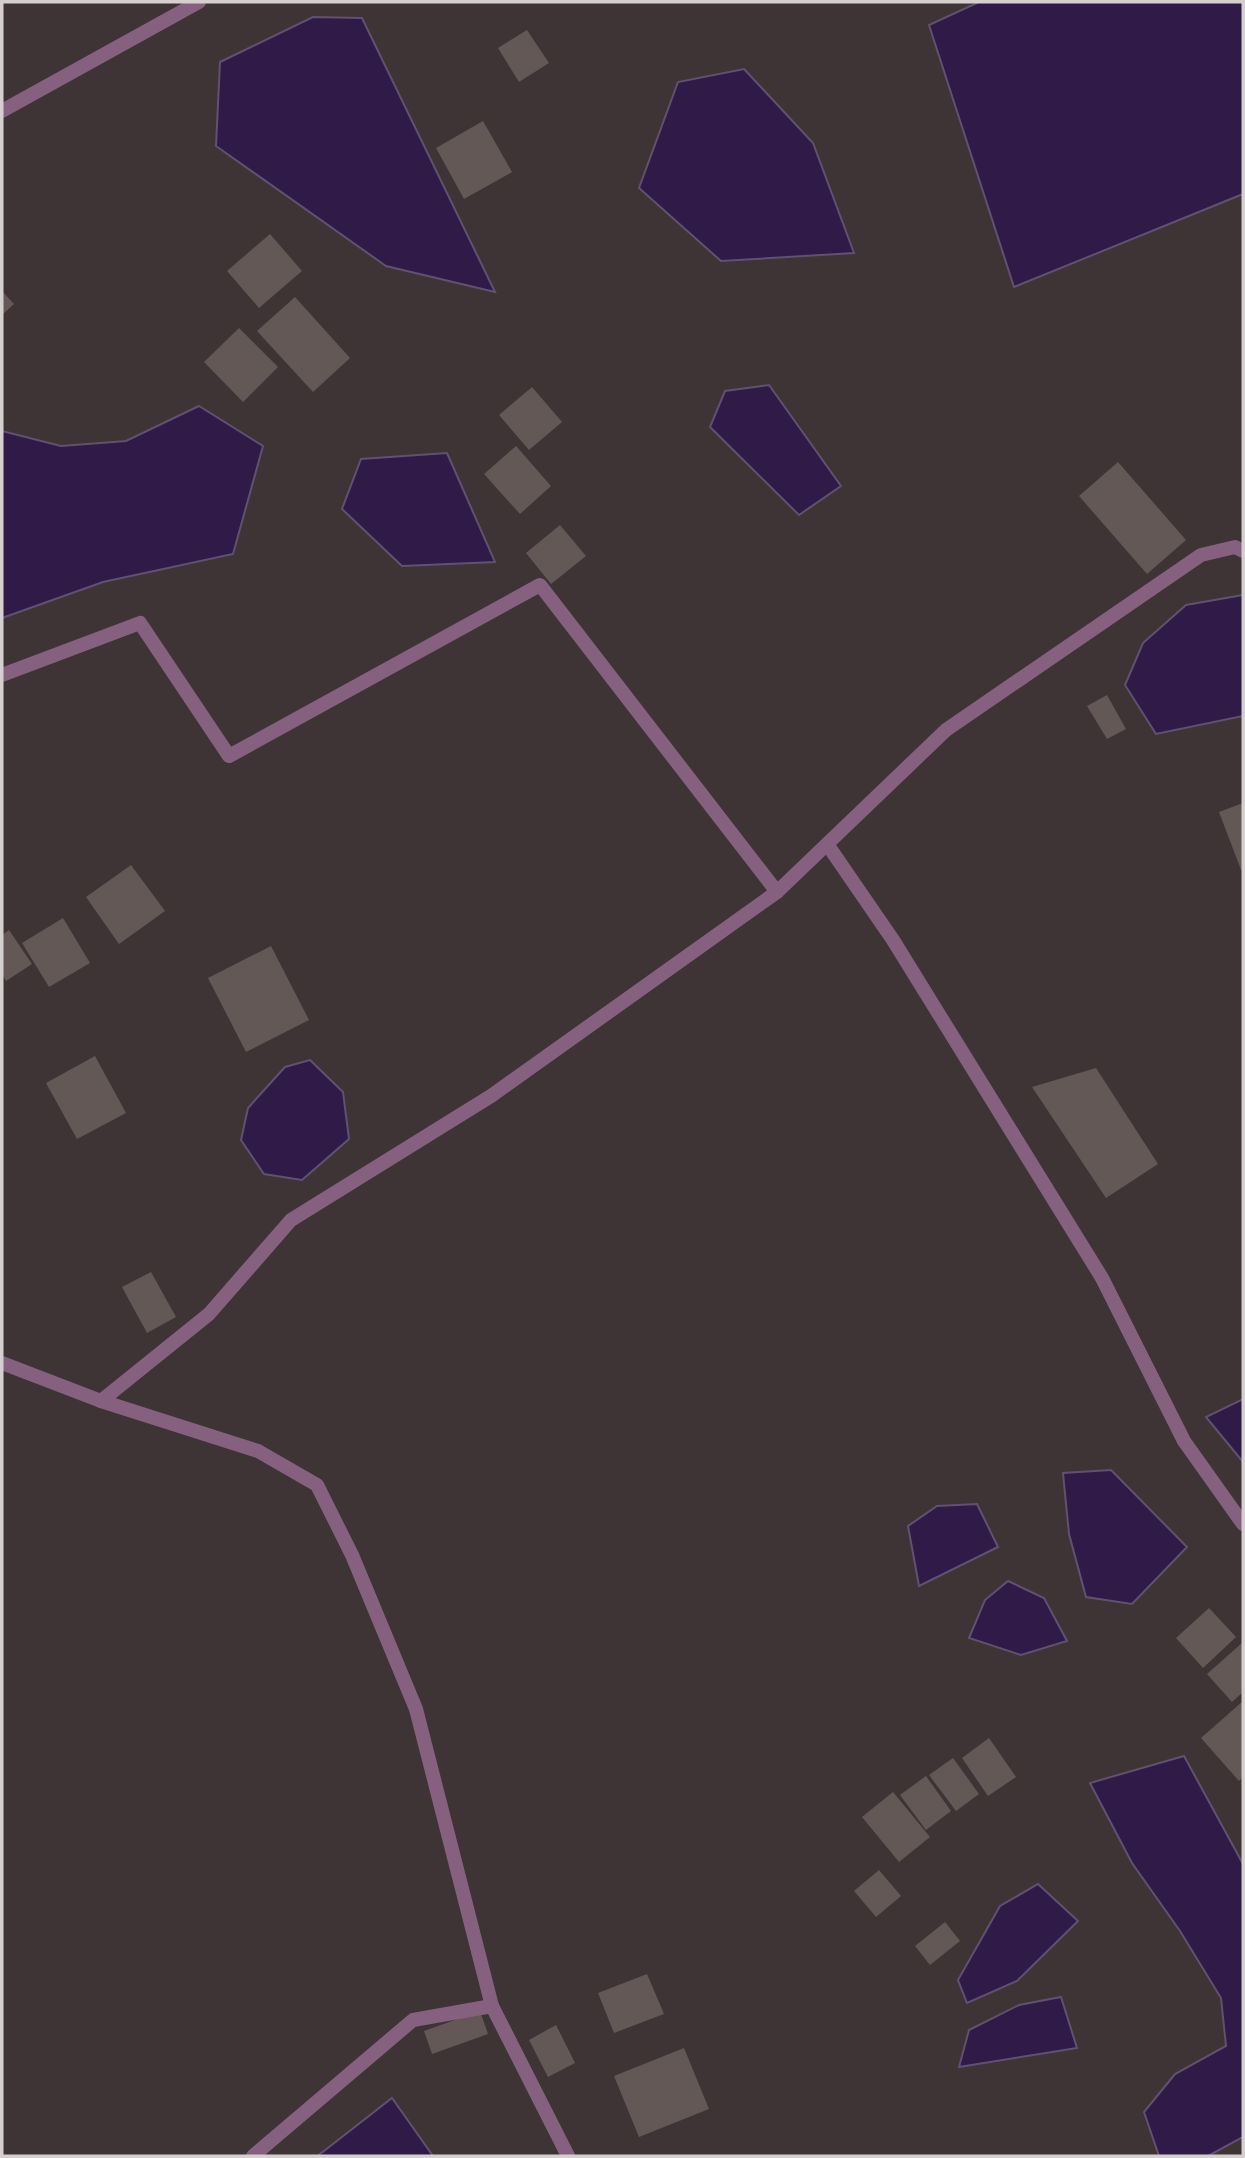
<svg xmlns="http://www.w3.org/2000/svg" width="1245" height="2158" font-family="'Sofia Sans Condensed',sans-serif">
<rect width="100%" height="100%" fill="#3e3436"/>
<g fill="#301a48" stroke="#625071" stroke-width="2">
<path d="M979,2H1243V194L1014,287L929,25Z"/>
<path d="M313,17L362,18L495,292L386,266L216,146L220,62Z"/>
<path d="M744,69L813,143L854,253L721,261L639,188L678,82Z"/>
<path d="M769,385L841,486L799,515L710,427L725,391Z"/>
<path d="M199,406L263,446L233,554L103,582L2,618V431L61,446L126,441Z"/>
<path d="M447,453L495,562L402,566L342,509L361,459Z"/>
<path d="M1243,595V716L1156,734L1125,685L1143,643L1186,605Z"/>
<path d="M310,1060L343,1092L349,1139L302,1180L264,1174L241,1140L248,1108L285,1067Z"/>
<path d="M1243,1399V1462L1206,1417Z"/>
<path d="M1111,1470L1187,1547L1132,1604L1086,1597L1069,1534L1063,1473Z"/>
<path d="M977,1504L998,1547L919,1586L908,1526L937,1506Z"/>
<path d="M1008,1581L1044,1598L1067,1641L1021,1655L969,1638L985,1600Z"/>
<path d="M1184,1756L1243,1864V2137L1208,2156H1159L1144,2112L1175,2074L1226,2046L1221,1998L1180,1931L1132,1863L1090,1783Z"/>
<path d="M1038,1884L1078,1921L1017,1981L967,2003L958,1980L1000,1906Z"/>
<path d="M1061,1997L1077,2048L959,2067L969,2030L1019,2005Z"/>
<path d="M392,2098L433,2156H317L324,2151Z"/>
</g>
<g fill="#635856">
<path d="M527,30L549,63L519,82L498,48Z"/>
<path d="M483,121L512,172L464,199L436,148Z"/>
<path d="M270,234L302,271L259,308L227,271Z"/>
<path d="M2,291L14,304L2,315Z"/>
<path d="M295,297L350,358L313,392L257,331Z"/>
<path d="M239,328L278,367L243,402L204,362Z"/>
<path d="M532,387L562,422L529,450L499,415Z"/>
<path d="M516,446L551,486L520,514L484,474Z"/>
<path d="M1118,462L1186,540L1147,574L1079,496Z"/>
<path d="M560,525L586,556L551,584L526,553Z"/>
<path d="M1107,695L1126,729L1107,739L1087,706Z"/>
<path d="M1243,803V875L1219,812Z"/>
<path d="M131,865L165,911L119,944L86,897Z"/>
<path d="M63,918L90,963L49,987L22,943Z"/>
<path d="M9,930L32,964L6,981L2,974V935Z"/>
<path d="M271,946L309,1020L246,1052L208,978Z"/>
<path d="M95,1056L126,1113L77,1139L46,1083Z"/>
<path d="M1096,1068L1158,1164L1106,1198L1032,1087Z"/>
<path d="M151,1272L176,1317L147,1333L122,1287Z"/>
<path d="M1209,1608L1236,1637L1203,1668L1176,1638Z"/>
<path d="M1242,1643L1243,1692L1232,1702L1207,1674Z"/>
<path d="M1243,1701V1777L1239,1781L1201,1738Z"/>
<path d="M989,1738L1016,1777L988,1796L962,1758Z"/>
<path d="M953,1758L979,1794L956,1811L929,1775Z"/>
<path d="M926,1776L951,1811L926,1830L900,1795Z"/>
<path d="M893,1792L930,1837L899,1862L862,1817Z"/>
<path d="M879,1870L901,1896L876,1917L854,1891Z"/>
<path d="M945,1922L960,1941L930,1965L915,1946Z"/>
<path d="M647,1974L664,2014L614,2033L598,1993Z"/>
<path d="M480,2011L488,2034L432,2054L424,2031Z"/>
<path d="M556,2025L575,2063L548,2077L529,2040Z"/>
<path d="M684,2048L709,2109L639,2137L614,2076Z"/>
</g>
<g fill="none" stroke-linecap="round" stroke-linejoin="round">
<g stroke="#86617f" stroke-width="14">
<path d="M2,111L199,2"/>
<path d="M2,675L140,623L229,756L540,585L777,892L946,730L1201,555L1235,547L1243,551"/>
<path d="M827,844L893,940L1102,1278L1184,1441L1243,1524"/>
<path d="M2,1363L101,1401L258,1451L317,1485L352,1555L416,1709L492,2006L568,2156"/>
<path d="M101,1401L209,1314L291,1220L491,1096L777,892"/>
<path d="M253,2156L413,2020L492,2006"/>
</g>
</g>
<rect width="1245" height="2158" fill="none" stroke="#d6cfd0" stroke-width="7"/>
</svg>
